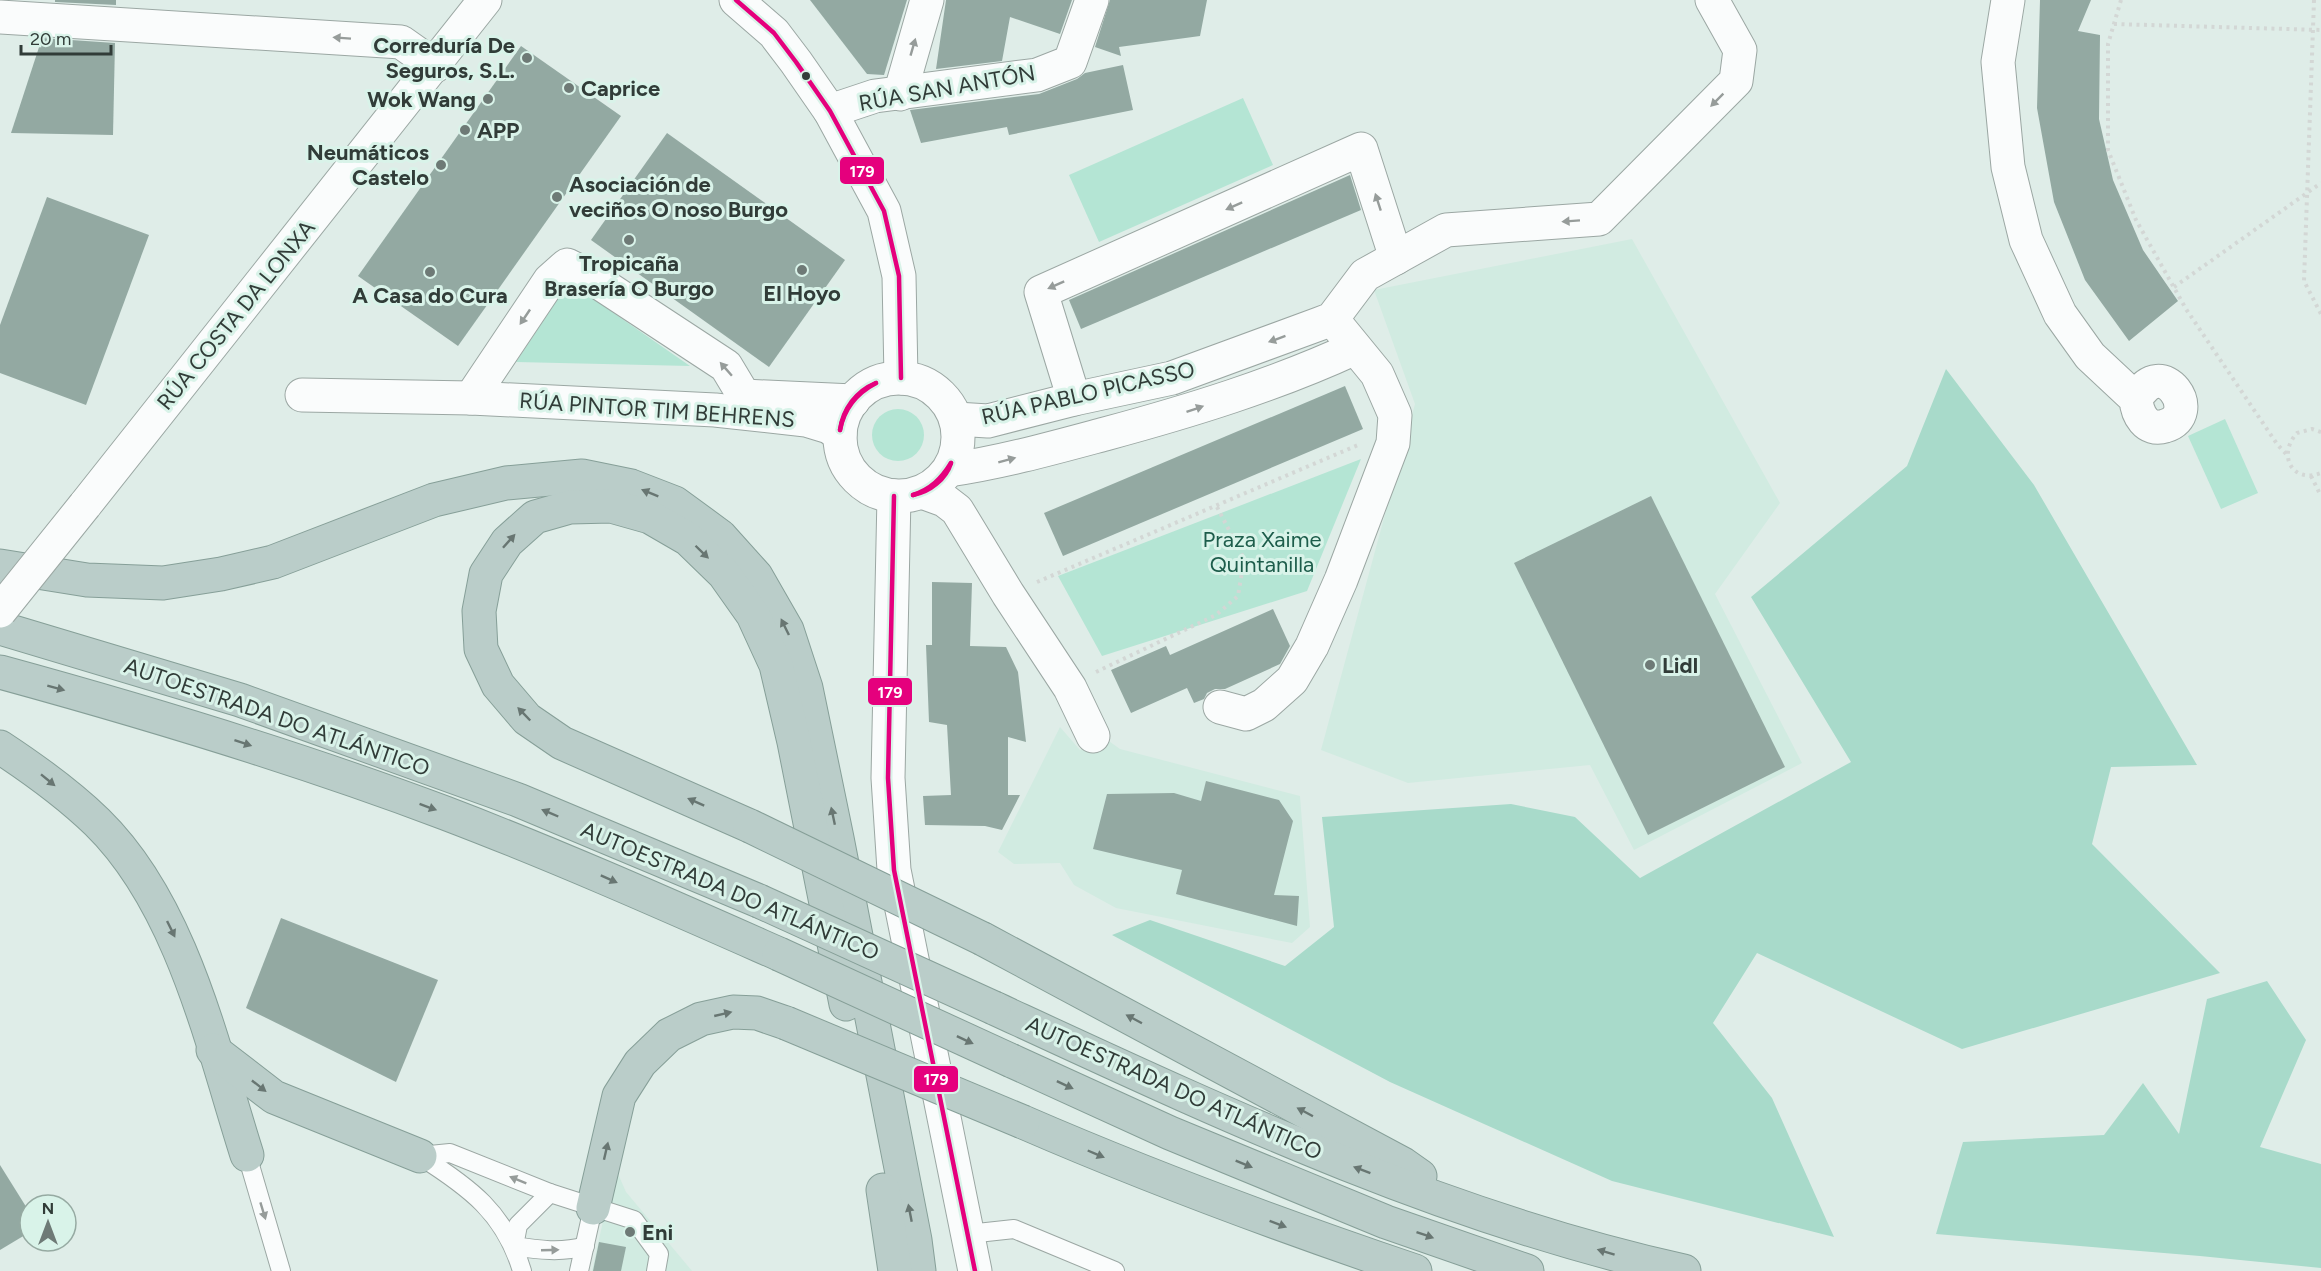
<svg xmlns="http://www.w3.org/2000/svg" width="2321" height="1271" font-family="Figtree,sans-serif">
<rect width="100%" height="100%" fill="#dfede8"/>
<g fill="#d1ebe1">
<path d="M1632,239L1780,503L1715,594L1802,763L1634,850L1590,765L1408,783L1321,750L1415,404L1374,290Z"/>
<path d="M1060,727L1080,750L1106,739L1120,749L1300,796L1310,927L1292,943L1116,908L1074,885L1060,863L1014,864L998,852Z"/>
<path d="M615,1167L626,1192L692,1271H592Z"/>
</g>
<g fill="#b4e5d4">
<path d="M1243,98L1273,165L1099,242L1069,175Z"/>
<path d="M569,282L690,366L516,362Z"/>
<circle cx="898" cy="435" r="26"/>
<path d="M2225,419L2258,493L2221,509L2188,436Z"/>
<path d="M1361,459L1307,591L1102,656L1058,576Z"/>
</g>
<g fill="#a8daca">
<path d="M1946,369L2034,485L2197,765L2111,767L2092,844L2220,973L1962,1049L1757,953L1713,1023L1772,1098L1834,1237L1612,1181L1390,1082L1112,935L1150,920L1285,966L1334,927L1322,817L1511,804L1575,817L1640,878L1851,762L1751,597L1907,466Z"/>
<path d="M2267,981L2306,1040L2260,1147L2321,1164V1268L2200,1256L1936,1234L1963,1142L2104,1135L2143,1083L2179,1134L2207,999Z"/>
</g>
<g fill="#93a9a2">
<path d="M55,0H116V5L55,2Z"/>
<path d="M810,0H907L884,75L867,74Z"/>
<path d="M946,0H1072L1060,34L1010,17L1002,61L936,69Z"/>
<path d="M1110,0H1207L1200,36L1119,47L1121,56L1095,47Z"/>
<path d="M2040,0H2091L2078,31L2100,35L2099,119L2113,180L2143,250L2178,301L2129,341L2085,280L2054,202L2037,108Z"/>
<path d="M42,38L115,43L113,135L11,133Z"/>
<path d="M521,46L621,116L458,346L358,276Z"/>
<path d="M1123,65L1133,110L1009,135L1007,127L921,143L910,110L1039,94L1077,79L1085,73Z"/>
<path d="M667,133L845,260L769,367L591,240Z"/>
<path d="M1350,175L1361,210L1081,329L1069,300Z"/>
<path d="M47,197L149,235L86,405L0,373V325Z"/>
<path d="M1345,386L1363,429L1063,556L1044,513Z"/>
<path d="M1651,496L1785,767L1648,835L1514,563Z"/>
<path d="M932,582L972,583L970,646L1006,647L1018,672L1026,742L1008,737V795H1020L1002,830L985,826L925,825L923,796L951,795L947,725L929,722L926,645H932Z"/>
<path d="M1273,609L1290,646L1280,664L1225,689H1215L1207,693L1204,699L1194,703L1187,688L1131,713L1111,670L1166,646L1170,655Z"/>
<path d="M1206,781L1279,800L1293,821L1274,895L1299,896L1297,926L1176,894L1182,870L1093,849L1107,794L1174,793L1201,801Z"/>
<path d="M281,918L438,980L396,1082L246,1008Z"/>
<path d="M0,1165L30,1213V1232L0,1250Z"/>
<path d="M599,1242L626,1247L621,1271H593Z"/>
</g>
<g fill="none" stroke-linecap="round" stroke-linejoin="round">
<g stroke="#9ba7a3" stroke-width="20">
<g id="lane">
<path d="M247,1155L281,1271"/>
<path d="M420,1156L450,1153L550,1193L634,1220L659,1254L656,1271"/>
<path d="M420,1156C469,1187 505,1213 522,1271"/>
<path d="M550,1193L518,1225L514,1246C538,1250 562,1253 585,1246"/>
<path d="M968,1234L1014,1229L1115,1271"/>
<path d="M579,1271L593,1208"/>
</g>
</g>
<g stroke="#9ba7a3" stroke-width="35">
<g id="street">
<path d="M2008,0L1998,62L2008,167L2026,240L2060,314L2090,356L2136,399C2137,414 2146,432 2165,426C2204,415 2162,351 2136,399"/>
<path d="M0,17L401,42L435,66"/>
<path d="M900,94L927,0"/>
<path d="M830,111L875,96L1037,75L1070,62L1092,0"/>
<path d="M302,395L471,398L715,410L806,420L829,427L840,435"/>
<path d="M471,398L550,280L567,265L589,276L726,366L744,396L853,401"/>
<path d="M1074,399L1041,292L1361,149L1396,258"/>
<path d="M956,419L988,421L1074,399L1172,378L1319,324L1332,319L1365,275L1446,230L1599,219L1736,81L1740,50L1712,0"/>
<path d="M949,470C1003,462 1053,448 1105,434C1190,411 1275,385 1355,348"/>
<path d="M922,492L944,500L957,510L1008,594L1070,688L1093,736"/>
<path d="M1220,707L1246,714L1264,705L1292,680L1312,646L1341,580L1393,443L1395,415L1377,374L1332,319"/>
</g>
</g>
<g stroke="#9ba7a3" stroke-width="35">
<g id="secondary">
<path d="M736,0L774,33L796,62L830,111L884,211L899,276L901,378"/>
<circle cx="899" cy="437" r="59"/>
<path d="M894,496L888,778L894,870L975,1271"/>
<path d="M85,505L485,0"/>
</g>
</g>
<g stroke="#869f98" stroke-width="35">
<g id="highway">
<path d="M0,566L87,580L163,583L221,574L273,562L434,500L506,483L582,476L631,486L675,503L720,536L756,576L787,630L806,688L837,838L915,1240L919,1271"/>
<path d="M0,628L240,700L518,800L759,901"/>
<path d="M0,672C150,713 299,758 445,813C558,856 668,905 779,954"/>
<path d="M0,747C35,770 67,793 97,822C182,905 212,1045 247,1155"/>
<path d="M750,826L562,743L527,719L498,685L481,649L479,611L486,574L507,542L535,517L570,507L611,506L650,517L688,539L724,574L753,615L776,665L794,742L846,1004"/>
<path d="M983,939L1403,1164L1420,1176"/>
<path d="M994,1008C1217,1111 1443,1218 1684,1271"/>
<path d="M213,1050L274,1097L420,1156"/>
<path d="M1012,1061L1170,1133L1386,1222L1527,1271"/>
<path d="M1023,1122C1152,1178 1282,1226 1415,1271"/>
<path d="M883,1190L895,1271"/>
<path d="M593,1208L619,1096L640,1063L669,1035L701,1019L733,1012L757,1013L786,1023"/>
</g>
</g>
<g stroke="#d3d7d5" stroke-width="4" stroke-dasharray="3 4.5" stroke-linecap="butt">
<path d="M2121,0L2108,44V150L2136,220L2186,309L2277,444L2287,455"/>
<path d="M2314,0L2304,281L2321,314"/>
<path d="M2114,24L2321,30"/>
<path d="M2174,287L2321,183"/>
<path d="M2321,432L2312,429L2297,433C2277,455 2292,484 2321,473"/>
<path d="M2311,476L2321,496"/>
<path d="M1037,582L1358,445"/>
<path d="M1096,672L1216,615L1238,596L1244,559L1216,505"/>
</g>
<use href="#lane" stroke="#fafcfc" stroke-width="18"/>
<use href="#street" stroke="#fafcfc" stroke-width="33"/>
<use href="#secondary" stroke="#fafcfc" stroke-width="33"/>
<use href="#highway" stroke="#bacdc9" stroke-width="33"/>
<g stroke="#9ba7a3" stroke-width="35" stroke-linecap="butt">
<path id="secondary-bridge" d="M0,611L85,505"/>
</g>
<g stroke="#869f98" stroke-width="35" stroke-linecap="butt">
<g id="highway-bridge">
<path d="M750,826L983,939"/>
<path d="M759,901L994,1008"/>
<path d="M779,954L1012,1061"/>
<path d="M786,1023L1023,1122"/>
</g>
</g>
<use href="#secondary-bridge" stroke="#fafcfc" stroke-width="33"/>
<use href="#highway-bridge" stroke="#bacdc9" stroke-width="33"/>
<g stroke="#d9f3e9" stroke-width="9">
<g id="bus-1">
<path d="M736,0L774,33L796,62L830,111L884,211L899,276L901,378"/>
<path d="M840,430C843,409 856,391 876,383"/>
<path d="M840,430C844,409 857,393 876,383"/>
<path d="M913,495C931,489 941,479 951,463"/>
<path d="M913,495C930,492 946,479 951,463"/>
<path d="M894,496L888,778L894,870L975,1271"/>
</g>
</g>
<use href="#bus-1" stroke="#e5007d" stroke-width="4.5"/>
</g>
<defs><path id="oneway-solid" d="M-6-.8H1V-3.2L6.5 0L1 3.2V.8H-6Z" transform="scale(1.5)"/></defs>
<g fill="#969c9a">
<use href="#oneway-solid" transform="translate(342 38) rotate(-176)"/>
<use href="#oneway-solid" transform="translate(913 47) rotate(-74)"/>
<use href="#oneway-solid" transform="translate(1717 100) rotate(135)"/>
<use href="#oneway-solid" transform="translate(1378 202) rotate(-108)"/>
<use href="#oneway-solid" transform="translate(1234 206) rotate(156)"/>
<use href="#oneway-solid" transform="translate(1571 221) rotate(176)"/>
<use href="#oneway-solid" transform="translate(1056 285) rotate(156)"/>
<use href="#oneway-solid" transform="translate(525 317) rotate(124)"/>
<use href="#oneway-solid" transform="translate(1277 339) rotate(160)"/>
<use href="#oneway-solid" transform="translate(726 369) rotate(-131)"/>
<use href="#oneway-solid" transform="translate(1195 409) rotate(-19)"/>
<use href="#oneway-solid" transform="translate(1007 460) rotate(-15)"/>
<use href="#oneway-solid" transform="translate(518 1180) rotate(-158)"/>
<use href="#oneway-solid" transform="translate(263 1211) rotate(73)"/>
<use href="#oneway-solid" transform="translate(550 1250) rotate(-2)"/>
</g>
<g fill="#687672">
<use href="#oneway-solid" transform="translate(650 493) rotate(-158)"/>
<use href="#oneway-solid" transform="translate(509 541) rotate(-48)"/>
<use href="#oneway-solid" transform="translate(702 552) rotate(44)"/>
<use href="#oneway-solid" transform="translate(785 627) rotate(-116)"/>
<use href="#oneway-solid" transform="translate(56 688) rotate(15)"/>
<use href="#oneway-solid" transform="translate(524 714) rotate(-134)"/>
<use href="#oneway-solid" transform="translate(243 743) rotate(18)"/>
<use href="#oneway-solid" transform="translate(48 780) rotate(39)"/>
<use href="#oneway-solid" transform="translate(696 802) rotate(-156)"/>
<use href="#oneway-solid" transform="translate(428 807) rotate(20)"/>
<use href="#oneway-solid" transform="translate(550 813) rotate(-157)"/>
<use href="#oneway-solid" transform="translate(833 816) rotate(-102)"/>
<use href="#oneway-solid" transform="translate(609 879) rotate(24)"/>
<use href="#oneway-solid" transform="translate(171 929) rotate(64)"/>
<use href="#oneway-solid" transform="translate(723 1014) rotate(-13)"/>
<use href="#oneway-solid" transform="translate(1134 1019) rotate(-152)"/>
<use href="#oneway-solid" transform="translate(965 1040) rotate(25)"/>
<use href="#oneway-solid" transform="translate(1065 1085) rotate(25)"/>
<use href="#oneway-solid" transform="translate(259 1086) rotate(38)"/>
<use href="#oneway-solid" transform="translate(1305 1112) rotate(-152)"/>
<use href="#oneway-solid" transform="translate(606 1151) rotate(-77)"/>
<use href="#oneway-solid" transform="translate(1096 1154) rotate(23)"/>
<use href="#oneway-solid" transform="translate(1244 1164) rotate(22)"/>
<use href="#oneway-solid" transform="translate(1362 1170) rotate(-159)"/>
<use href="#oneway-solid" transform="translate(910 1213) rotate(-101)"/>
<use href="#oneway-solid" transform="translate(1278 1224) rotate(21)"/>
<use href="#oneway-solid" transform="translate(1425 1235) rotate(19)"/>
<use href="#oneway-solid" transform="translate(1606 1252) rotate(-163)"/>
</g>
<g fill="#6e7a76" stroke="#d9f3e9" stroke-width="2">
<circle cx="527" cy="58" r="6"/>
<circle cx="569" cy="88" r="6"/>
<circle cx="488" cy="99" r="6"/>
<circle cx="465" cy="130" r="6"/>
<circle cx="441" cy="165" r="6"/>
<circle cx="557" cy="197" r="6"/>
<circle cx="629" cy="240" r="6"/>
<circle cx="802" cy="270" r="6"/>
<circle cx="430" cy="272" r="6"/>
<circle cx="1650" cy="665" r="6"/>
<circle cx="630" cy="1232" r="6"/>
</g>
<circle fill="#313c38" stroke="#d9f3e9" stroke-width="2" cx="806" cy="76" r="5"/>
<g text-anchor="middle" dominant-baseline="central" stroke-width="6" stroke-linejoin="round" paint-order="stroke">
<g font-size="22" font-weight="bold" fill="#313c38" stroke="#d9f3e9" text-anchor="start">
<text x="515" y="45" text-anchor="end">Correduría De<tspan x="515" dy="25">Seguros, S.L.</tspan></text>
<text x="581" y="88">Caprice</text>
<text x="476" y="99" text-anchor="end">Wok Wang</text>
<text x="477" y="130">APP</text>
<text x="429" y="152" text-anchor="end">Neumáticos<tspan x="429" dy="25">Castelo</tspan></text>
<text x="569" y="184">Asociación de<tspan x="569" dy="25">veciños O noso Burgo</tspan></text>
<text x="629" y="263" text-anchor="middle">Tropicaña<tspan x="629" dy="25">Brasería O Burgo</tspan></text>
<text x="802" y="293" text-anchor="middle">El Hoyo</text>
<text x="430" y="295" text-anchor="middle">A Casa do Cura</text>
<text x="1662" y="665">Lidl</text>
<text x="642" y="1232">Eni</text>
</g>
<g font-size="22" fill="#313c38" stroke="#d9f3e9">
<text transform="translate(947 88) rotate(-10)">RÚA SAN ANTÓN</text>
<text transform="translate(236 315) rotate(-51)">RÚA COSTA DA LONXA</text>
<text transform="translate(1088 393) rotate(-13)">RÚA PABLO PICASSO</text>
<text transform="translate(657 410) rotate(4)">RÚA PINTOR TIM BEHRENS</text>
<text transform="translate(277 717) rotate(19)">AUTOESTRADA DO ATLÁNTICO</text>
<text transform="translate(730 891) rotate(23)">AUTOESTRADA DO ATLÁNTICO</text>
<text transform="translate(1174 1088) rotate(24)">AUTOESTRADA DO ATLÁNTICO</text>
</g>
<g font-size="22" fill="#1d5d4b" stroke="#d9f3e9">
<text x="1262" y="539">Praza Xaime<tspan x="1262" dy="25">Quintanilla</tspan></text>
</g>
</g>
<g stroke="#d9f3e9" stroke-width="2">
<rect x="839" y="156" width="46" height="29" rx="6" fill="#e5007d"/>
<rect x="867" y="677" width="46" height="29" rx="6" fill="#e5007d"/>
<rect x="913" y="1065" width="46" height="28" rx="6" fill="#e5007d"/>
</g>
<g font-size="16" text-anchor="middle" font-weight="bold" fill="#fff">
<text x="862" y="177">179</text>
<text x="890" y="698">179</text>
<text x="936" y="1085">179</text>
</g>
<g transform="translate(48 1223)"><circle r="28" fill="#d9f3e9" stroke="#96aaa2" stroke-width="1.5"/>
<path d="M0-4.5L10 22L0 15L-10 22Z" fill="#6e7a76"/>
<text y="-9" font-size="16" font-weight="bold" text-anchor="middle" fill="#313c38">N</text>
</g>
<path d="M21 45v9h90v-9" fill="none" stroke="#313c38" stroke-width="3"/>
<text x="30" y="45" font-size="18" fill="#313c38" stroke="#d9f3e9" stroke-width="4.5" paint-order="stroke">20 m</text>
</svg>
